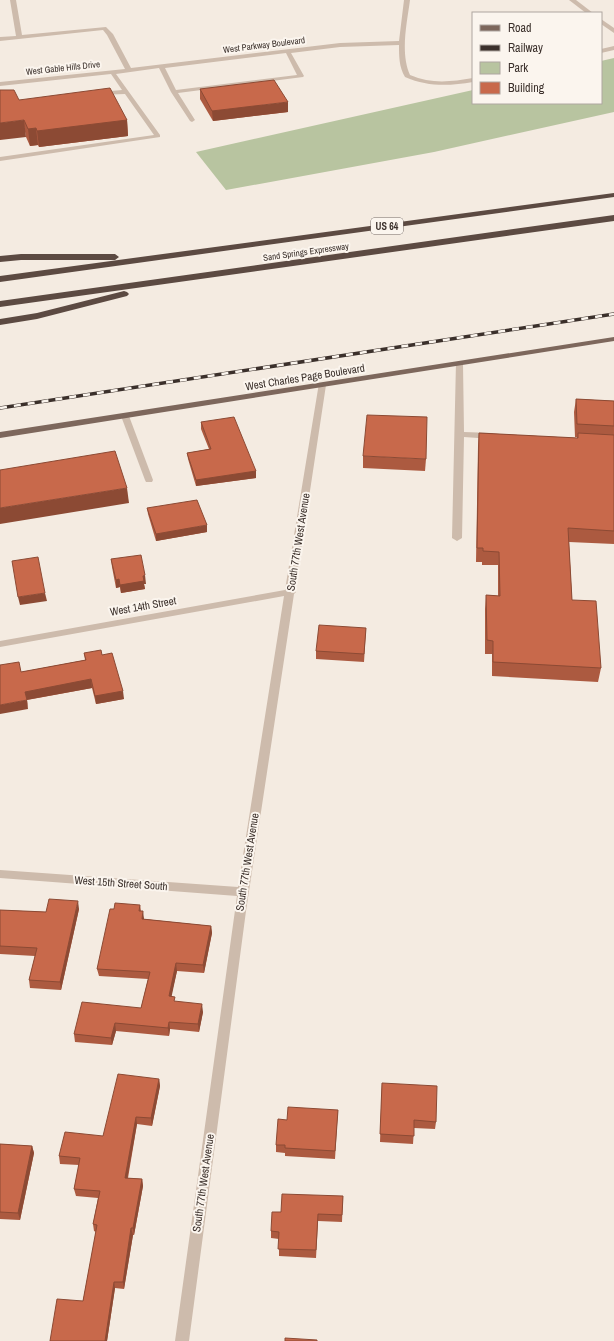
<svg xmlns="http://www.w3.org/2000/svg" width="614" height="1341" font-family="'Archivo Narrow',sans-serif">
<rect width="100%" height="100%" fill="#f4ebe1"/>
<path fill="#b8c4a0" d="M614,58V112L434,152L226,190L196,152L473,90V103H601V61Z"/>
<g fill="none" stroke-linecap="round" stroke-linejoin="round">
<g fill="#cdbbac" fill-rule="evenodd">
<path d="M10,0H16L22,35L106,27L113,34L131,68L340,43L399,41L404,0H410C407,23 400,53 410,75C431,84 450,82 473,78V82C449,86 428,87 405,77C399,67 399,56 399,45L340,47L291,53L304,76L303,77L178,93L195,120L192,122L190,121L171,92L159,68L116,74L160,135V137L0,161V157L154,135L125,94L98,95L97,94L100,92L122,90L111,74L0,86V82L125,69L107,35L103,30L0,41V37L16,36ZM286,53L297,75L176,90L165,68Z"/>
<path d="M569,0H576L593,13H586Z"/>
<path d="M601,19L614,28V33L601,24Z"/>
<path d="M614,46V50L601,53V49Z"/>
<path d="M456,362H459L463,364L464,432L492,433L496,436L492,439L464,437L462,538L457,541L452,538Z"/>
<path d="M319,383H322L326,385L295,590L296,592L294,594L246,911L189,1341H175L237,896L0,878V870L238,887L284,596L0,647V641L285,590Z"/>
<path d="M125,413L129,416L153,480L152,482H146L145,480L121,416Z"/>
</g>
<path fill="#7d675c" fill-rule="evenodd" d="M614,337V341L0,438V432Z"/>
<g fill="#5c4a42" fill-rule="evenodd">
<path d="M614,193V197L0,282V276Z"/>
<path d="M614,215V221L0,307V301Z"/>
<path d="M21,254H115L119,257L115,260H21L0,262V256Z"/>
<path d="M124,291L127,292L129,294L127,296L37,319L0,325V319L37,313Z"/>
</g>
<g stroke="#3b302b" stroke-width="3.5">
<path id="rail" d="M0,408L614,314"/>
</g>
<use href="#rail" stroke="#fbf5ee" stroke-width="2.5" stroke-dasharray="7" stroke-linecap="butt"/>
</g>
<g fill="#ac5a40">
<path d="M200,89L288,112L213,121L200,99Z"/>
<path d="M19,100L127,120L128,136L39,147L38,145L30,146L26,137Z"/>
<path d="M576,399L614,401V544L569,542L572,600L601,668L598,682L492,676V654H485V609L486,595L498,596V565H482V562H476L478,446L479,433L577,438V437H575L574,412Z"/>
<path d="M201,422L256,471V478L196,486L188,459L187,453L209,449L201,429Z"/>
<path d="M363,456L426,459L425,471L363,468Z"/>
<path d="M147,508L207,532L156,541L148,514Z"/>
<path d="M111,559L146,584H144L145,589L121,593L120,587L116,588L112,567Z"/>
<path d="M366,628L364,662L316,659V651Z"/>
<path d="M84,653L102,655L124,699L96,704L92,688L27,700L28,709L21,672L85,660Z"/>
<path d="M140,905L141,911L144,919L211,926L212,933L204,973L177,971L171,996L175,1002L203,1012L199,1032L170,1029L169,1036L116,1031L112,1045L75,1042L74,1034L141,1008L148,979L99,976L97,969L114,909Z"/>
<path d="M79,909L61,990L30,988L29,980L35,956L0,954V910L46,912Z"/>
<path d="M159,1079L160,1086L152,1126L137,1124L128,1178L142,1179L143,1186L134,1235H133L124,1289L115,1288L107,1341H50L83,1301L96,1232L94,1231L93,1224L98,1198L76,1196L74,1189L79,1165L60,1164L59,1156L103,1136Z"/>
<path d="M382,1083L436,1122L435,1129L414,1128L413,1144L380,1142Z"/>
<path d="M338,1110L335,1159L285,1156V1153L276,1152V1145L287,1120Z"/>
<path d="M0,1144L32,1146L34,1153L20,1220L0,1219Z"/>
<path d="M343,1196L342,1222L318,1221L316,1258L279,1256V1239L271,1238V1231L281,1212Z"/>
</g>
<g fill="#8c4a34">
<path d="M288,102V112L213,121L212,111Z"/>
<path d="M24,120L26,137L0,140V123Z"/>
<path d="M127,120L128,136L39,147L37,131Z"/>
<path d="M36,128L38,145L30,146L28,129Z"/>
<path d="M256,471V478L196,486V480Z"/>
<path d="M127,488L129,503L0,524V508Z"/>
<path d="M207,525V532L156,541V534Z"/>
<path d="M145,575L146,584H144L145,589L121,593L120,585Z"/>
<path d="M119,579L120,587L116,588V580Z"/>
<path d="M45,593L47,601L20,605L18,597Z"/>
<path d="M91,679L92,688L26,700L25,692Z"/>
<path d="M123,691L124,699L96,704L95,696Z"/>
<path d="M27,700L28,709L0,714V705Z"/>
<path d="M78,901L79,909L61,990L60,982Z"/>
<path d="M143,911L144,919H142Z"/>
<path d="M211,926L212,933L204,973L203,965Z"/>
<path d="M176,963L177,971L170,1004L169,996Z"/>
<path d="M202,1004L203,1012L199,1032L198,1024Z"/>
<path d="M169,1022L170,1029L169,1036L168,1028Z"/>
<path d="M115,1023L116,1031L112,1045L111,1038Z"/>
<path d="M159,1079L160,1086L152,1126L151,1118Z"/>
<path d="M136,1117L137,1124L126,1185L125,1178Z"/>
<path d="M32,1146L34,1153L20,1220L18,1213Z"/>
<path d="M142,1179L143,1186L134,1235L133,1228Z"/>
<path d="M131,1228L133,1235L124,1289L123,1282Z"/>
<path d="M114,1282L115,1288L107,1341H105Z"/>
</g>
<g fill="#c8694b" stroke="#8c4a34">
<path d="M274,80L288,102L212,111L200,89Z"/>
<path d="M110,88L127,120L37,131L36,128L28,129L24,120L0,123V90H14L19,100Z"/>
<path d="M576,399L614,401V426L577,424Z"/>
<path d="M367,415L427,417L426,459L363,456Z"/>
<path d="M234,417L256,471L196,480L187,453L211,449L201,422Z"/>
<path d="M479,433L578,438V433L614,435V531L568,528L572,600L596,601L601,668L493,662V641L487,640L486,595L500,596L499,552L483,551V548H477Z"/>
<path d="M115,451L127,488L0,508V470Z"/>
<path d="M197,500L207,525L156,534L147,508Z"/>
<path d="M141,555L145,575L143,576L144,581L120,585L119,579L116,580L111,559Z"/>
<path d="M38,557L45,593L18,597L12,561Z"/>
<path d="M319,625L366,628L364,654L316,651Z"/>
<path d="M101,650L102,655L112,653L123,691L95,696L91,679L25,692L27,700L0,705V665L19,662L21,672L86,660L84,653Z"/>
<path d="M49,899L78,901L60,982L29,980L37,948L0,946V910L46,912Z"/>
<path d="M115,903L140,905L139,911H143L142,919L211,926L203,965L176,963L169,996L175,997L174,1001L202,1004L198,1024L169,1022L168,1028L115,1023L111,1038L74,1034L82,1002L141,1008L150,972L97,969L110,909H114Z"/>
<path d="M118,1074L159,1079L151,1118L136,1117L125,1178L142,1179L133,1228H131L123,1282H114L105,1341H50L57,1299L83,1301L97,1225L93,1224L100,1191L74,1189L80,1158L59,1156L65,1132L103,1136Z"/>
<path d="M382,1083L437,1086L436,1122L414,1120V1136L380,1134Z"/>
<path d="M288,1107L338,1110L335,1151L285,1148V1145H276L278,1119L287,1120Z"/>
<path d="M0,1144L32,1146L18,1213L0,1212Z"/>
<path d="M282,1194L343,1196L342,1215L318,1214L316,1250L278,1249L279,1232L271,1231L272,1212H281Z"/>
<path d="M285,1338L317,1340V1341H285Z"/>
</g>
<g text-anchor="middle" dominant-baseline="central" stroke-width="4" stroke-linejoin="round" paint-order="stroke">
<g font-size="9" fill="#3b302b" stroke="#fbf5ee">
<text transform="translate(264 45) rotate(-7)">West Parkway Boulevard</text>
<text transform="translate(63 68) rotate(-6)">West Gable Hills Drive</text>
<text transform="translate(306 252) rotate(-8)">Sand Springs Expressway</text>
</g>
<rect fill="#fbf5ee" stroke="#756b66" stroke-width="1" x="371" y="218" width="32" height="16" rx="3"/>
<g font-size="10" font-weight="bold" fill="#3b302b">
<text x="387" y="226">US 64</text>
</g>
<g font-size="11" fill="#3b302b" stroke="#fbf5ee">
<text transform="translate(305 377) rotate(-9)">West Charles Page Boulevard</text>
<text transform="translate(298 542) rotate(-81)">South 77th West Avenue</text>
<text transform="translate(143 606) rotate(-10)">West 14th Street</text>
<text transform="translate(247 862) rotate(-81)">South 77th West Avenue</text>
<text transform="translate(121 883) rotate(4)">West 15th Street South</text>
<text transform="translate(203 1183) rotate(-82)">South 77th West Avenue</text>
</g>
</g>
<rect x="472" y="12" width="130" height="92" fill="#fbf5ee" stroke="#aea6a0"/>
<rect x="480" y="25" width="20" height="6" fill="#7d675c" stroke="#aea6a0"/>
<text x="508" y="32" font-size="12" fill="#3b302b">Road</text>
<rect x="480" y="45" width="20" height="6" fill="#3b302b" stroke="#aea6a0"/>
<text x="508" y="52" font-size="12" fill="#3b302b">Railway</text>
<rect x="480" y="62" width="20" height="12" fill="#b8c4a0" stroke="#aea6a0"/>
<text x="508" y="72" font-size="12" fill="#3b302b">Park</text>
<rect x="480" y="82" width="20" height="12" fill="#c8694b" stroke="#aea6a0"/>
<text x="508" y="92" font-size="12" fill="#3b302b">Building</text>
</svg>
